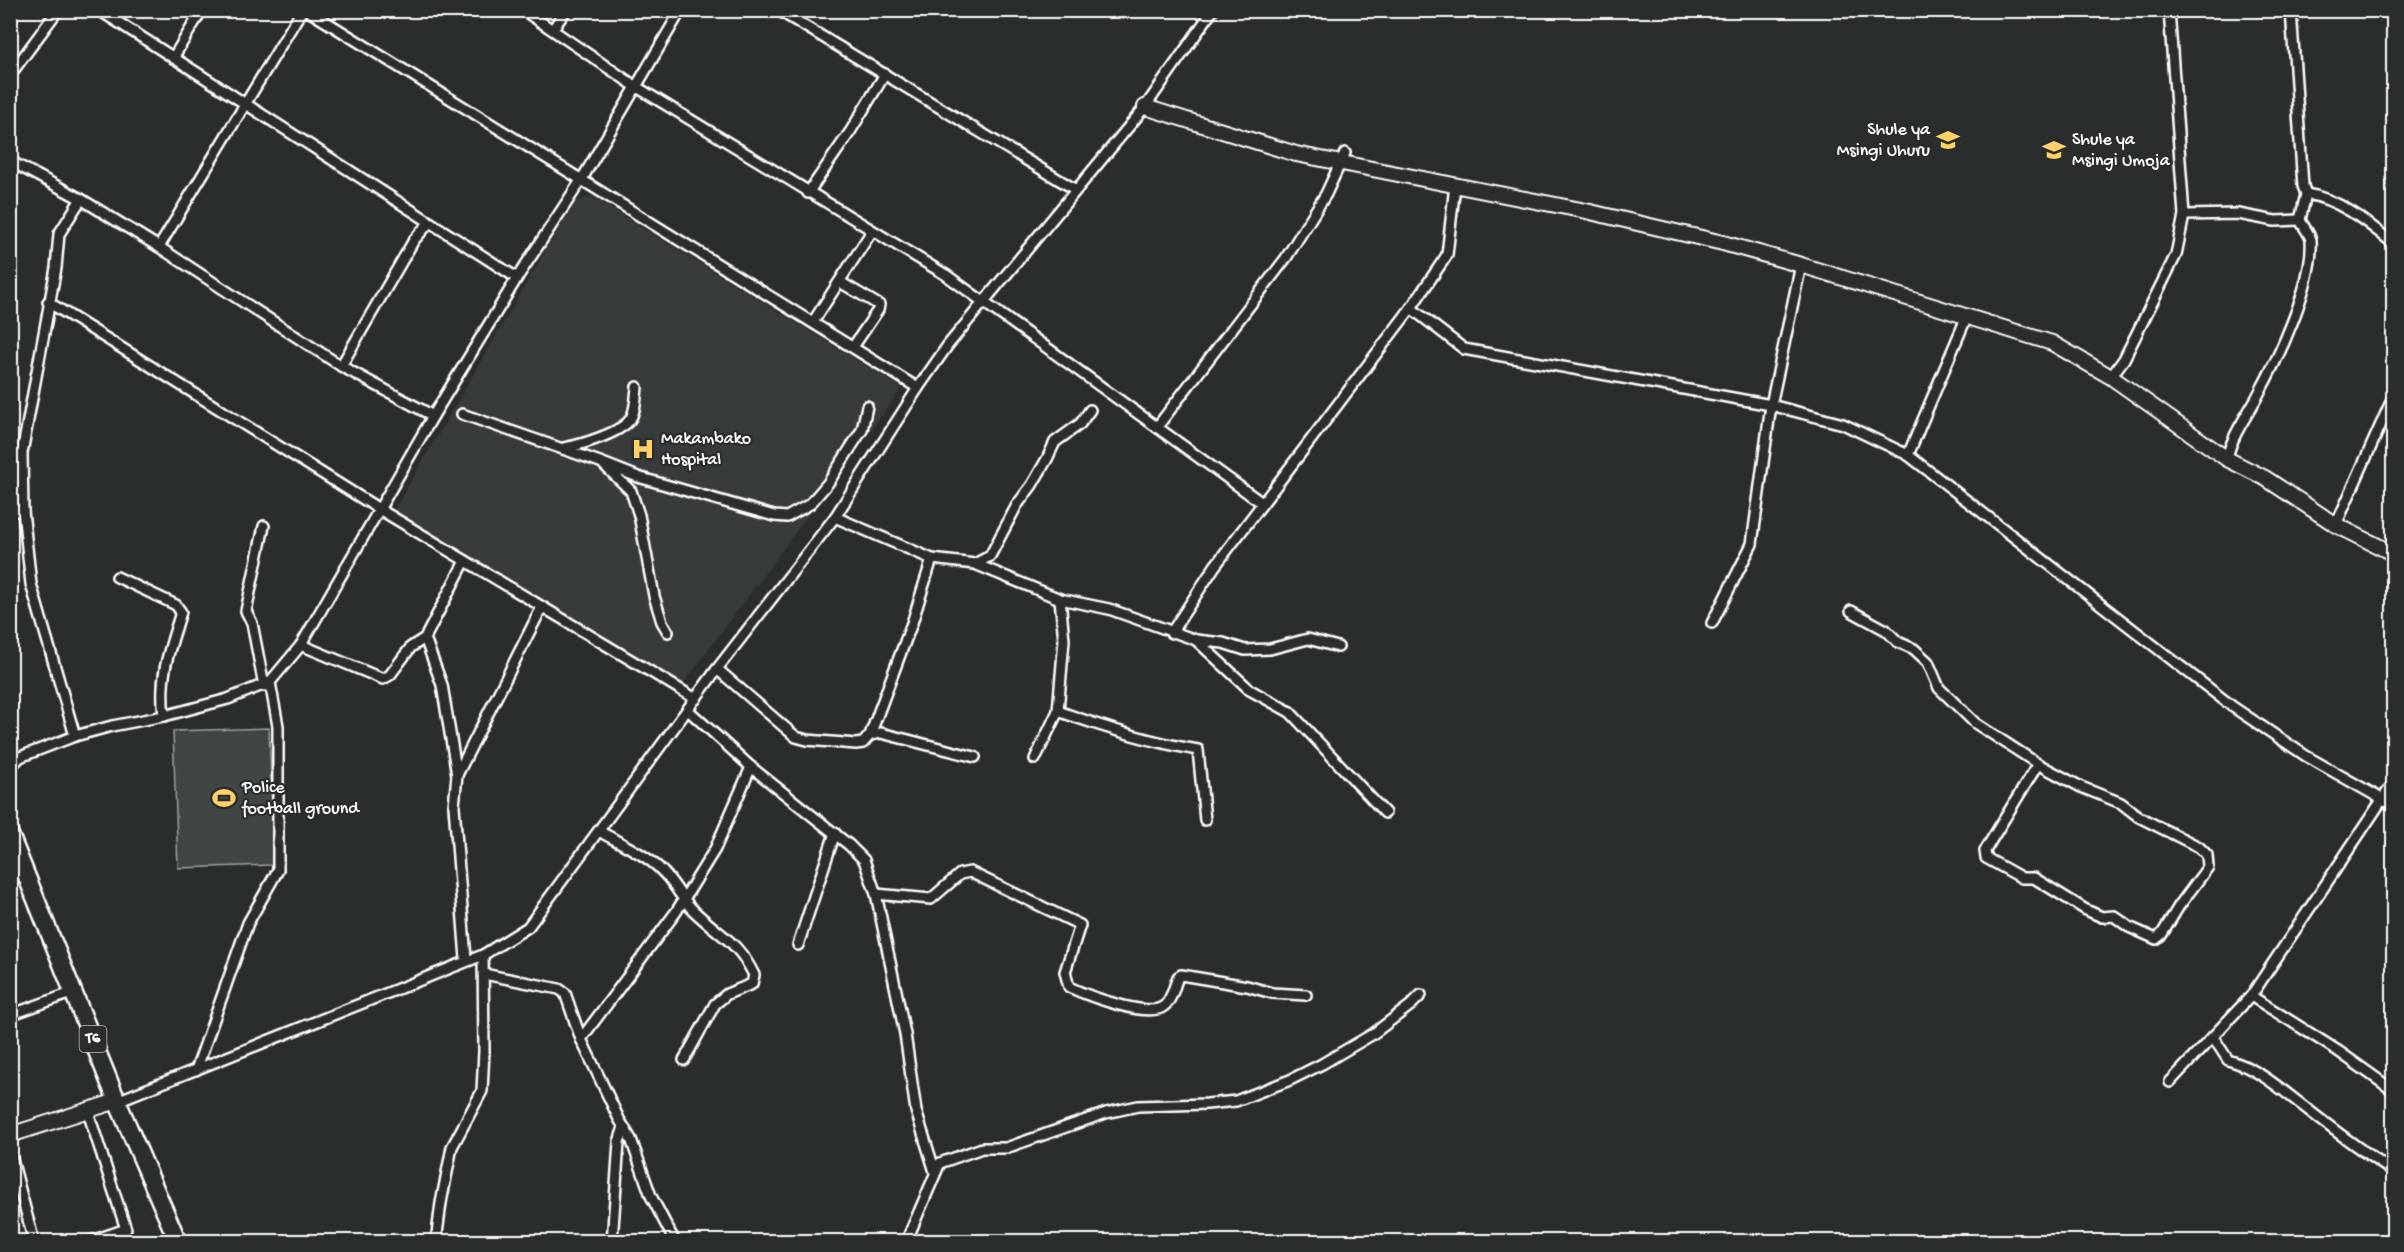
<svg xmlns="http://www.w3.org/2000/svg" width="2404" height="1252" font-family="'Gochi Hand',sans-serif">
<rect width="100%" height="100%" fill="#2a2d2e"/>
<filter id="ink" filterUnits="userSpaceOnUse"><feTurbulence type="fractalNoise" baseFrequency=".0167" numOctaves="2"/><feDisplacementMap in="SourceGraphic" scale="12" xChannelSelector="R" yChannelSelector="G"/><feConvolveMatrix kernelMatrix="1 2 1 2 8 2 1 2 1" color-interpolation-filters="sRGB"/></filter>
<g filter="url(#ink)">
<path fill="#373a3b" d="M591,196L902,388L681,687L394,510L574,202Z"/>
<path fill="#414445" stroke="#a0a2a2" stroke-width="1.5" d="M269,728L274,865L178,868L173,731Z"/>
<g fill="none" stroke-linecap="round" stroke-linejoin="round">
<g stroke="#fff" stroke-width="14">
<g id="street">
<path d="M99,10L517,278"/>
<path d="M307,10L918,388"/>
<path d="M523,10L635,86L946,275L1262,503"/>
<path d="M778,10L1076,190"/>
<path d="M553,29L566,10"/>
<path d="M173,58L202,10"/>
<path d="M10,75L58,10"/>
<path d="M10,161L81,199L159,247L341,366L433,416"/>
<path d="M808,193L850,132L885,74"/>
<path d="M2306,194C2340,199 2368,223 2394,244"/>
<path d="M2184,215L2238,214L2275,221L2300,220"/>
<path d="M159,247L302,10"/>
<path d="M840,282L879,305L878,310L853,347"/>
<path d="M48,302L379,509L696,699"/>
<path d="M1411,308L1464,349L1771,405L1843,424L1908,455L2233,707L2306,756L2394,806"/>
<path d="M813,322L872,231"/>
<path d="M341,366L414,240L429,223"/>
<path d="M2111,377L2124,359L2176,255L2184,215L2169,10"/>
<path d="M462,414L600,462L638,477L774,516L787,517L810,504L828,483L862,430L867,406"/>
<path d="M1157,427L1286,258L1326,194L1345,153"/>
<path d="M564,448C580,445 626,432 632,416C636,407 636,396 637,387"/>
<path d="M1908,455L1967,316"/>
<path d="M2227,459C2231,437 2246,417 2257,397C2278,359 2314,283 2311,240C2310,234 2303,226 2300,220L2306,194L2303,186L2291,10"/>
<path d="M604,465L631,491L639,515L654,596L662,622L668,632"/>
<path d="M10,511H23"/>
<path d="M835,517L932,559L975,564L1060,599L1109,609L1196,640L1250,690L1290,712L1385,813"/>
<path d="M2336,525L2394,395"/>
<path d="M975,564L990,556L1017,505L1032,485L1047,459L1055,442L1080,424L1090,410"/>
<path d="M117,577L176,605L181,612C169,651 159,675 164,716"/>
<path d="M1851,611L1886,630L1898,642L1914,649L1928,662L1939,688L1975,723L2038,764L1992,839L1985,851L1986,858L2022,878H2034L2086,910L2102,917L2114,916L2129,927L2156,939L2162,934L2179,906L2208,867L2207,855L2199,847L2139,817L2121,803L2081,787L2038,764"/>
<path d="M1712,623L1752,544L1771,405L1801,265"/>
<path d="M1171,633L1215,566L1411,308L1447,255L1455,185"/>
<path d="M1196,640L1223,643L1245,650L1270,649L1308,639L1338,647"/>
<path d="M301,645L383,679L390,675L411,647L425,638"/>
<path d="M717,669L796,737L807,740L856,744L863,743L870,735L881,733L975,757"/>
<path d="M264,686L252,623L246,611L264,526"/>
<path d="M688,710L751,767L849,845L864,860L876,894L905,1034L916,1111L935,1172"/>
<path d="M1058,711C1105,728 1149,742 1198,750L1205,820"/>
<path d="M870,735L912,623L932,559"/>
<path d="M75,736L31,584L23,511L22,453L56,268L59,234L81,199"/>
<path d="M1035,759L1058,711L1064,640L1060,599"/>
<path d="M10,767L20,757L75,736L112,726L164,716L228,699L270,682L301,645L433,416L517,278L582,179L681,10"/>
<path d="M457,775L442,685L425,638L465,561"/>
<path d="M599,831C618,842 647,855 662,871C675,883 681,899 694,911C720,936 737,940 754,975L752,984L727,994L715,1004L684,1060"/>
<path d="M876,894L931,899L960,874L970,872L1080,925L1065,972L1069,987C1086,995 1149,1019 1164,1006C1172,1000 1174,986 1178,977L1181,975L1247,986L1272,993L1306,995"/>
<path d="M798,945L835,833"/>
<path d="M466,959L454,806L457,775L542,607"/>
<path d="M484,974L559,989L565,993L581,1039L619,1119L631,1139L651,1196L675,1242"/>
<path d="M2251,996L2338,1051L2394,1091"/>
<path d="M10,1015L74,992"/>
<path d="M2213,1037L2228,1060C2258,1068 2283,1091 2307,1109C2335,1131 2363,1152 2394,1172"/>
<path d="M581,1039L676,912L715,849L751,767"/>
<path d="M196,1070L248,923L278,870V726L270,682"/>
<path d="M2170,1082L2251,996L2394,782"/>
<path d="M117,1101L483,955L528,927L717,669L835,517L918,388L948,345L1145,107L1213,10"/>
<path d="M87,1109L126,1229L88,1242"/>
<path d="M10,1152L34,1242"/>
<path d="M436,1242L441,1203L452,1147L482,1091L484,1051L483,955"/>
<path d="M612,1242L619,1142L624,1127"/>
<path d="M906,1242L940,1163L982,1148H1006L1106,1113L1138,1106L1207,1104L1236,1101L1290,1080L1322,1064L1373,1034L1411,1005L1421,995"/>
</g>
</g>
<g stroke="#fff" stroke-width="18">
<g id="secondary">
<path d="M1145,107L1296,154L1586,211L1723,243L1801,265L2052,343L2111,377L2227,459L2265,478L2336,525L2394,554"/>
<path d="M10,1135L117,1101"/>
</g>
</g>
<g stroke="#fff" stroke-width="21">
<path id="highway" d="M10,835L117,1101L178,1242"/>
</g>
<use href="#street" stroke="#2a2d2e" stroke-width="9"/>
<use href="#secondary" stroke="#2a2d2e" stroke-width="14"/>
<use href="#highway" stroke="#2a2d2e" stroke-width="16"/>
</g>
</g>
<defs>
<g id="school-bare" transform="scale(1.8)"><path d="M0-5L7-2L0 1L-7-2ZM-4 1L0 2.5L4 1V4Q0 6-4 4Z" fill="#ffd166" stroke="#2a2d2e" stroke-width="2.5" paint-order="stroke"/></g>
<g id="hospital-bare" transform="scale(1.8)"><path d="M-5-5h3v3.5h4V-5h3V5h-3V1.5h-4V5h-3Z" fill="#ffd166" stroke="#2a2d2e" stroke-width="2.5" paint-order="stroke"/></g>
<g id="stadium-bare" transform="scale(1.8)"><path d="M0-5a6.5 5 0 1 0 0 10a6.5 5 0 1 0 0-10ZM-3.5-1.8h7v3.6h-7Z" fill="#ffd166" stroke="#2a2d2e" stroke-width="2.5" paint-order="stroke"/></g>
</defs>
<g fill-rule="evenodd">
<use href="#school-bare" x="1948" y="140"/>
<use href="#school-bare" x="2054" y="150"/>
<use href="#hospital-bare" x="643" y="449"/>
<use href="#stadium-bare" x="224" y="798"/>
</g>
<g text-anchor="middle" dominant-baseline="central" stroke-width="4.5" stroke-linejoin="round" paint-order="stroke">
<rect fill="#2a2d2e" stroke="#bfc0c0" stroke-width="1.5" x="79.5" y="1026" width="27" height="26" rx="4.5"/>
<g font-size="16" font-weight="bold" fill="#fff">
<text x="93" y="1039">T6</text>
</g>
<g font-size="18" fill="#fff" stroke="#2a2d2e" text-anchor="start">
<text x="1930" y="130" text-anchor="end">Shule ya<tspan x="1930" dy="21">Msingi Uhuru</tspan></text>
<text x="2072" y="140">Shule ya<tspan x="2072" dy="21">Msingi Umoja</tspan></text>
<text x="661" y="439">Makambako<tspan x="661" dy="21">Hospital</tspan></text>
<text x="242" y="788">Police<tspan x="242" dy="21">football ground</tspan></text>
</g>
</g>
<rect width="2404" height="1252" fill="none" stroke="#2a2d2e" stroke-width="36"/>
<rect x="18" y="18" width="2368" height="1216" fill="none" stroke="#fff" stroke-width="2" filter="url(#ink)"/>
</svg>
